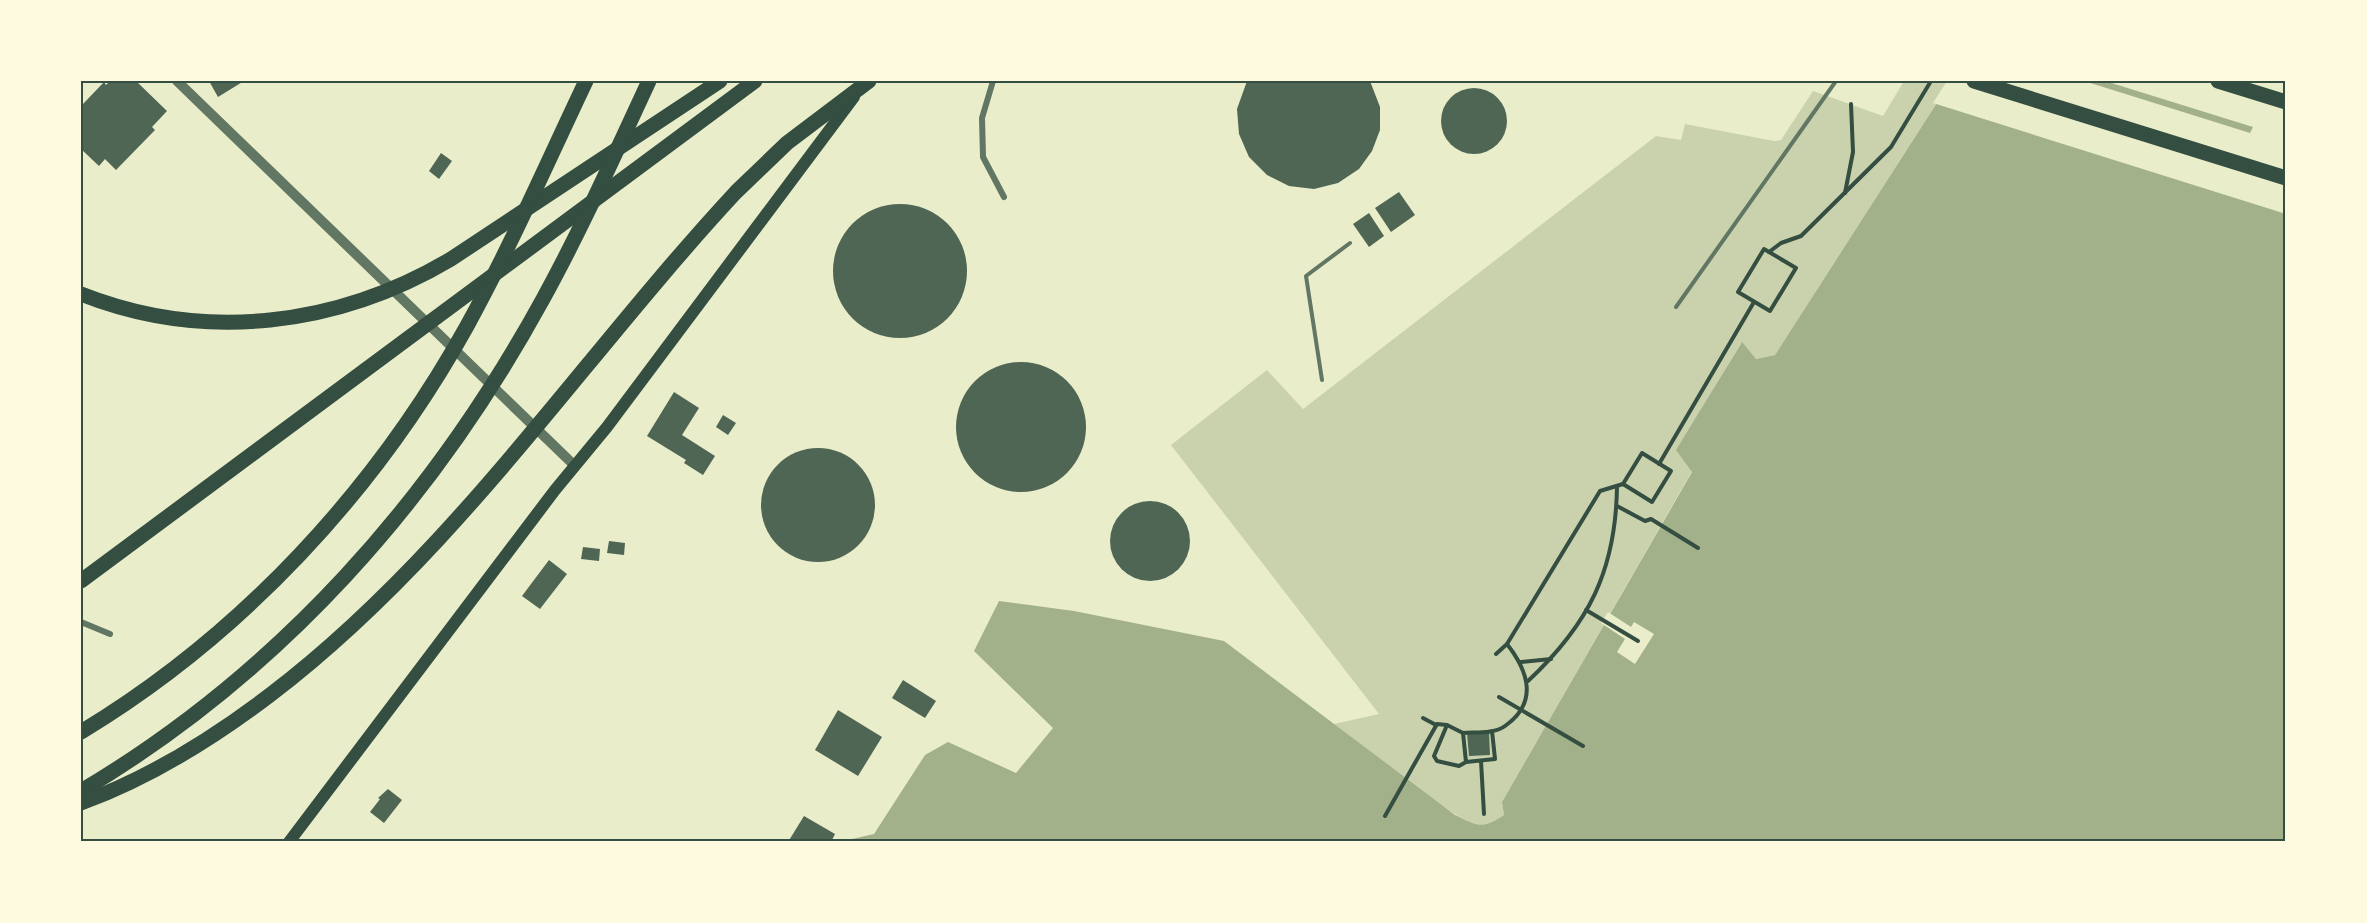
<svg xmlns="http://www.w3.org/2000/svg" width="2367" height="923" font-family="'Archivo Narrow',sans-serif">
<rect width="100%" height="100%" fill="#e9edc9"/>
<path fill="#cad2ad" d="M1904,81H1951L1775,355L1756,359L1741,343L1677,450L1692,471L1502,802L1504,815C1496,821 1489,826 1479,826C1461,825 1355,740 1334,724L1379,714L1171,445L1267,370L1303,409L1656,136L1681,140L1685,124L1774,141L1781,140L1813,91L1883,116Z"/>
<path fill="#a3b18a" d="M1951,81H2286V842H851L852,839L874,834L925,755L948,742L1016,773L1053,728L974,651L999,601L1074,611L1224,641L1455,815C1477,826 1482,830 1504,815L1502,802L1692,472L1676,450L1742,342L1756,359L1775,355Z"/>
<g fill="#e9edc9">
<path d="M1947,81H2084L2250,133L2253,127L2105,81H2286V214L1933,103Z"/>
<path d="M1608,612L1631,627L1634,622L1654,634L1635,664L1617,652L1625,639L1601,623Z"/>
</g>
<g fill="#4f6655">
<path d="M110,81H136L167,111L152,127L155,130L116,170L105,159L99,166L81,149V103L83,104L104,82L106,85Z"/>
<path d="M209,81H244L218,97Z"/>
<path d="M1247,81H1370L1380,107V130L1372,151L1359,169L1338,183L1314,189L1289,186L1267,175L1249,157L1239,134L1237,109Z"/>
<circle cx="1474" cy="121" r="33"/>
<path d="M441,153L452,161L439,179L429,171Z"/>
<path d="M1399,192L1415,215L1391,232L1375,208Z"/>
<circle cx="900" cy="271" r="67"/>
<path d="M1369,213L1384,236L1369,247L1353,224Z"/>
<circle cx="1021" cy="427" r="65"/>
<path d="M674,392L699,408L682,435L715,456L703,475L684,463L686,460L647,436Z"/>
<path d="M723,415L736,423L728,435L716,427Z"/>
<circle cx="818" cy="505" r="57"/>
<circle cx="1150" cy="541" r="40"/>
<path d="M609,541L625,543L624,555L607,553Z"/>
<path d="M583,547L600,549L599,561L581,559Z"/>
<path d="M549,560L567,574L540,609L522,596Z"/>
<path d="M903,680L936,701L925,718L892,698Z"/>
<path d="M838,710L882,737L858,776L815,750Z"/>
<path d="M1489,732L1490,755L1469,756L1467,733Z"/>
<path d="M388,789L402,800L384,823L370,812L380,799L378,798Z"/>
<path d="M804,816L835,834L831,842H788Z"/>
</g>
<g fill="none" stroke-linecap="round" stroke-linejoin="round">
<g stroke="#344e41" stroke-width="4">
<path d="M1845,193L1853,152L1851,104"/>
<path d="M1764,249L1796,268L1770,311L1738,292Z"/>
<path d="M1769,252L1781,243L1801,236L1891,147L1931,81"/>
<path d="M1642,453L1671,471L1652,502L1623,484Z"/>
<path d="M1659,464L1754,302"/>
<path d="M1617,506L1645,521L1651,519L1698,548"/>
<path d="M1586,610L1638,641"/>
<path d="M1496,654L1507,644L1600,491L1623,484"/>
<path d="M1521,662L1551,659"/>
<path d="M1528,681C1589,624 1616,570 1617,486"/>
<path d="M1499,697L1583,746"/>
<path d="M1423,718L1436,725"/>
<path d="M1447,725L1434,756L1437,761L1459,766L1466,762"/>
<path d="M1492,731L1495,759L1466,762L1463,733C1476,732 1494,734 1505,726C1539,702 1528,671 1507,644"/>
<path d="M1481,761L1484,814"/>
<path d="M1385,816L1437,724L1447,725L1463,733"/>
</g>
<g stroke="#617663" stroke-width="4">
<path d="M1676,307L1836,81"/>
<path d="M1322,380L1306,276L1350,243"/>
</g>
<g stroke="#617663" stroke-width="6">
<path d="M993,81L982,118L983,157L1004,197"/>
<path d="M81,622L110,634"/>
</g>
<path stroke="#617663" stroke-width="10" d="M177,81L575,466"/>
<path stroke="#344e41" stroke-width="12" d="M289,842L555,490L607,427L854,97"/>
<g stroke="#344e41" stroke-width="15">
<path d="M1974,81L2286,178"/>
<path d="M2218,81L2286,102"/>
<path d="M81,294C205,343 338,326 451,259L720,81"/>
<path d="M81,581L755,81"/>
<path d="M81,732C242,635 376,490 467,326C511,246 547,163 586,81"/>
<path d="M81,791C280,673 433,500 543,299C582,228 615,154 649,81"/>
<path d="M81,803C150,778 212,739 270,695C454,555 580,360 736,192L787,143L869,81"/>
</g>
</g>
<rect width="2367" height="923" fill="none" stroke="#fefae0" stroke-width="165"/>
<rect x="82" y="82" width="2202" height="758" fill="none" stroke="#344e41" stroke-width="2"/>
</svg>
